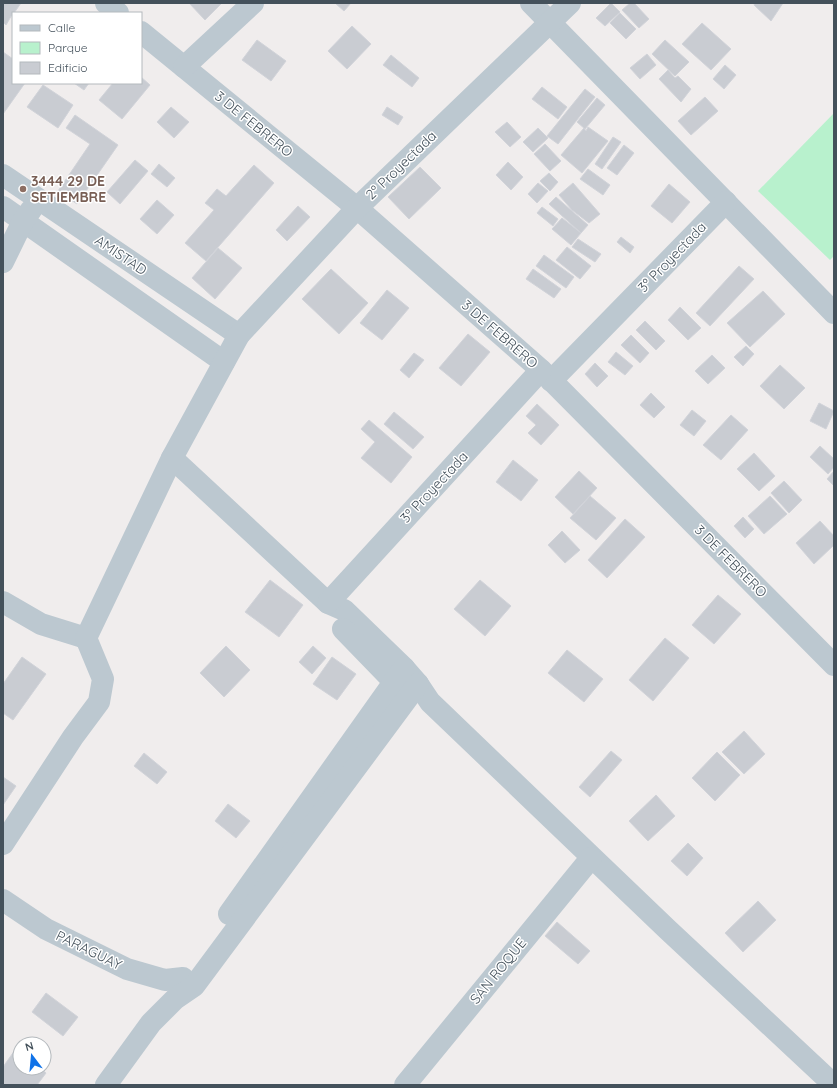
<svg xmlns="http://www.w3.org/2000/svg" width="837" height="1088" font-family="Quicksand,sans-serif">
<rect width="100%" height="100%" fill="#f0eded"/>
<path fill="#b8f1cd" d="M834,113V256L830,260L758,191Z"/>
<g fill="#c9ccd2" stroke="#d1d3d9">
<path d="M3,3H21L14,13H13L6,25L3,22Z"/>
<path d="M189,3H222L205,20Z"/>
<path d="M335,3H351L344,11Z"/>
<path d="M611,3L620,12L605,26L596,18Z"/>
<path d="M630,3H634L649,19L639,28L622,10Z"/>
<path d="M755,3H783L771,21L754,5Z"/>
<path d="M620,13L636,29L626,39L610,23Z"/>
<path d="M702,23L731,49L711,70L682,44Z"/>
<path d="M352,26L371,44L347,69L328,51Z"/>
<path d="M257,40L286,61L271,81L242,60Z"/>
<path d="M665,40L689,62L675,76L652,54Z"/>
<path d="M3,52L13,59V83H25L3,114Z"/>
<path d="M647,54L656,65L640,79L630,68Z"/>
<path d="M391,55L419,78L412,87L383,65Z"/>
<path d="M725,65L736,75L724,89L713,79Z"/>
<path d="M668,70L675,78L678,76L691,89L681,102L659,79Z"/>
<path d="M141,77L150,85L122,119L99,100L113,83H141Z"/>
<path d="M74,83H89L84,90Z"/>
<path d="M43,85L73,105L58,128L27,107Z"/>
<path d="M542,87L567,107L558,119L532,99Z"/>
<path d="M585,89L595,97L558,144L547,136Z"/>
<path d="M705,97L718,111L691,135L678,121Z"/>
<path d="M597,98L605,105L585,129L577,122Z"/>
<path d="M171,107L189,122L174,138L157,122Z"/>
<path d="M387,107L403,117L398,125L382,115Z"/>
<path d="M75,115L118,145L77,204L58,191L90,144L66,128Z"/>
<path d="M507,122L521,137L510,147L495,132Z"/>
<path d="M588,127L608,141L582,173L561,155L584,128L586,131Z"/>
<path d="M538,128L548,138L533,152L523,142Z"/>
<path d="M613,137L621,142L602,169L595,164Z"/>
<path d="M545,144L561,161L550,171L534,154Z"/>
<path d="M624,145L634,153L617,175L607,168Z"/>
<path d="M135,160L148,171L120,204L107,192Z"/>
<path d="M508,162L523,177L511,190L496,175Z"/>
<path d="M159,164L175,178L167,187L151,174Z"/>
<path d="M254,165L274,183L206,261L185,243L214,210L205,203L217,189L226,196Z"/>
<path d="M420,167L441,188L409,219L388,197Z"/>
<path d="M588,169L610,185L603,195L580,179Z"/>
<path d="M549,173L558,182L550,191L540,181Z"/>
<path d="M538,183L548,191L537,203L528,194Z"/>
<path d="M573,183L600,214L589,223L572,210L559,195Z"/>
<path d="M669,184L690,202L672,223L651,206Z"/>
<path d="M556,197L588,225L581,233L549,204Z"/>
<path d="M157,200L174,215L157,234L140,219Z"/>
<path d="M298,206L310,217L287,241L276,230Z"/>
<path d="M542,207L558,219L553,226L537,213Z"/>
<path d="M562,218L581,233L571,245L552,229Z"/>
<path d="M621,237L634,247L630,253L617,242Z"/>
<path d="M578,239L601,254L595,262L572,247Z"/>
<path d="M567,247L591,266L580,279L556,260Z"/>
<path d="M218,248L242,268L215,299L192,278Z"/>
<path d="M544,255L574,277L566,288L536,266Z"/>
<path d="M739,266L754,279L710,326L696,313Z"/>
<path d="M331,269L368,303L339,334L302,299Z"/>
<path d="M533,269L561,289L554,298L526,279Z"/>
<path d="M387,290L409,308L382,340L360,323Z"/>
<path d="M763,291L785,314L750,347L727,323Z"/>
<path d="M680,307L701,328L688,340L668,320Z"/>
<path d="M645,321L665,341L656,350L636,330Z"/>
<path d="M468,334L490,352L461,386L439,368Z"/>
<path d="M631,335L649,353L640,363L621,345Z"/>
<path d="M746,346L754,354L743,366L734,357Z"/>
<path d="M616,352L633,366L625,375L608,362Z"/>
<path d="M414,353L424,360L409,378L400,370Z"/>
<path d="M712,355L725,368L708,384L695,371Z"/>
<path d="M595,363L608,376L597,387L585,374Z"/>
<path d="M780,365L805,388L784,409L760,386Z"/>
<path d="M651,393L665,407L654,418L640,405Z"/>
<path d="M819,403L834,411L826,429L810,421Z"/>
<path d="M537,404L559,425L541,445L528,433L536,425L526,416Z"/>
<path d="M692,410L706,421L694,436L680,425Z"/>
<path d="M394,412L424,437L413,449L384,424Z"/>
<path d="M731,415L748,430L721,460L703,445Z"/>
<path d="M369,420L412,457L391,483L361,458L375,442L361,429Z"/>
<path d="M820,446L834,459V467L828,474L810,457Z"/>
<path d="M754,453L775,476L759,491L737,469Z"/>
<path d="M513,460L538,480L521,501L496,482Z"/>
<path d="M579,471L597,488L573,514L555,497Z"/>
<path d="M834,471V486L827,479Z"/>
<path d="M784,481L802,500L789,513L771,493Z"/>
<path d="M590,496L616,518L596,540L570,518Z"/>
<path d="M770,496L787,514L764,534L748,516Z"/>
<path d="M743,517L754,529L745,538L734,526Z"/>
<path d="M625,519L645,537L607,578L588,560Z"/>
<path d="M820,521L834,536V545L814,564L796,543Z"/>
<path d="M562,531L580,550L565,563L548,545Z"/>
<path d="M270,580L303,605L279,637L245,612Z"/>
<path d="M480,580L511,606L485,636L454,609Z"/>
<path d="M718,595L741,614L714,644L692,625Z"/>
<path d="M665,638L689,658L653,701L629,680Z"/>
<path d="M226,646L250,670L224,697L200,673Z"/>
<path d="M313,646L326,658L312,674L299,662Z"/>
<path d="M567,650L603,679L584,702L548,673Z"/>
<path d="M22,657L46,674L13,720L3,713V684Z"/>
<path d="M332,657L356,674L337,700L313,684Z"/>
<path d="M744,731L765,754L744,774L722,752Z"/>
<path d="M611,751L622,760L590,797L579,787Z"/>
<path d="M717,752L740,775L715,801L692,778Z"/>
<path d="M144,753L167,772L157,784L134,766Z"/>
<path d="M3,777L16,786L3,805Z"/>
<path d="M656,795L675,816L648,841L629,821Z"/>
<path d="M228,804L250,821L236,838L215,821Z"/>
<path d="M688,843L703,858L687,876L671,861Z"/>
<path d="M758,901L776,920L743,952L725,933Z"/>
<path d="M557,922L590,951L578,964L545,936Z"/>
<path d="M46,993L78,1017L63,1036L32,1012Z"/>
<path d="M15,1050L20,1054V1068H40L46,1073L37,1085H3V1067Z"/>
</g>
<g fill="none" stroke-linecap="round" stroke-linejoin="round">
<g stroke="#bcc8d0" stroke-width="22">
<path d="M106,3L118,13"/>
<path d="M531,3L834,313"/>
<path d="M141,32L357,208L541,370L834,665"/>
<path d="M184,67L253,3"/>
<path d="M3,175L239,335"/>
<path d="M3,207L224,362"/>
<path d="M3,262L23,221L31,210"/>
<path d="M551,381L726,202"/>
<path d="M172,458L328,603L344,610L404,668L418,684L430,702L667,929L834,1085"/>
<path d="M3,602L41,624L86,638"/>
<path d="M328,603L541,370"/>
<path d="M343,629L404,692"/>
<path d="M3,844L73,737L99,702L103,679L86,638L172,458L239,335L357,208L570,3"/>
<path d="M3,900L46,929L127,969L165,980L183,978"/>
<path d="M229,914L404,668"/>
<path d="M106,1085L151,1023L175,999L194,986L418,684"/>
<path d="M405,1085L591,858"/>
</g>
</g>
<circle fill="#8d6e63" stroke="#fff" stroke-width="1.5" cx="23" cy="189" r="4"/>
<g text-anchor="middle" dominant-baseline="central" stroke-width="3" stroke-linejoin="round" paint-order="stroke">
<g font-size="14" fill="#44515b" stroke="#fff">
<text transform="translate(254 124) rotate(39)">3 DE FEBRERO</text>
<text transform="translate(401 165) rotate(-44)">2º Proyectada</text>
<text transform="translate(121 255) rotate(34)">AMISTAD</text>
<text transform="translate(672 257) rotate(-46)">3º Proyectada</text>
<text transform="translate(500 334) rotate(41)">3 DE FEBRERO</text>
<text transform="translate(434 487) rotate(-47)">3º Proyectada</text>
<text transform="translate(731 561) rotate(45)">3 DE FEBRERO</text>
<text transform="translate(89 950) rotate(26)">PARAGUAY</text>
<text transform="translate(498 971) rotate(-51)">SAN ROQUE</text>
</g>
<g font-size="14" font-weight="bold" fill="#785e54" stroke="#fff" text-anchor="start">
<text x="31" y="181">3444 29 DE<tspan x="31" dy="16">SETIEMBRE</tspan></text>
</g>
</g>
<rect width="837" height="1088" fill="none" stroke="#44515b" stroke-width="8"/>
<rect x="12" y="12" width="130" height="72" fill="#ffffff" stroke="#b4b9bd"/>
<rect x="20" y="25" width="20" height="6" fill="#bcc8d0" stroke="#b4b9bd"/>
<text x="48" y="32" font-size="12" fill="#44515b">Calle</text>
<rect x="20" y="42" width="20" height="12" fill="#b8f1cd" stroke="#b4b9bd"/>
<text x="48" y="52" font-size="12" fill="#44515b">Parque</text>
<rect x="20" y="62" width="20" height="12" fill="#c9ccd2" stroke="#b4b9bd"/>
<text x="48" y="72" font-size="12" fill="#44515b">Edificio</text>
<g transform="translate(32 1056) rotate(344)"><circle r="19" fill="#ffffff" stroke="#b4b9bd"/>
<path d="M0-3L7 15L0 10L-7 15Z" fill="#0f72e8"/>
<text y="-6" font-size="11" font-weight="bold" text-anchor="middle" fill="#44515b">N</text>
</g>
</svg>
